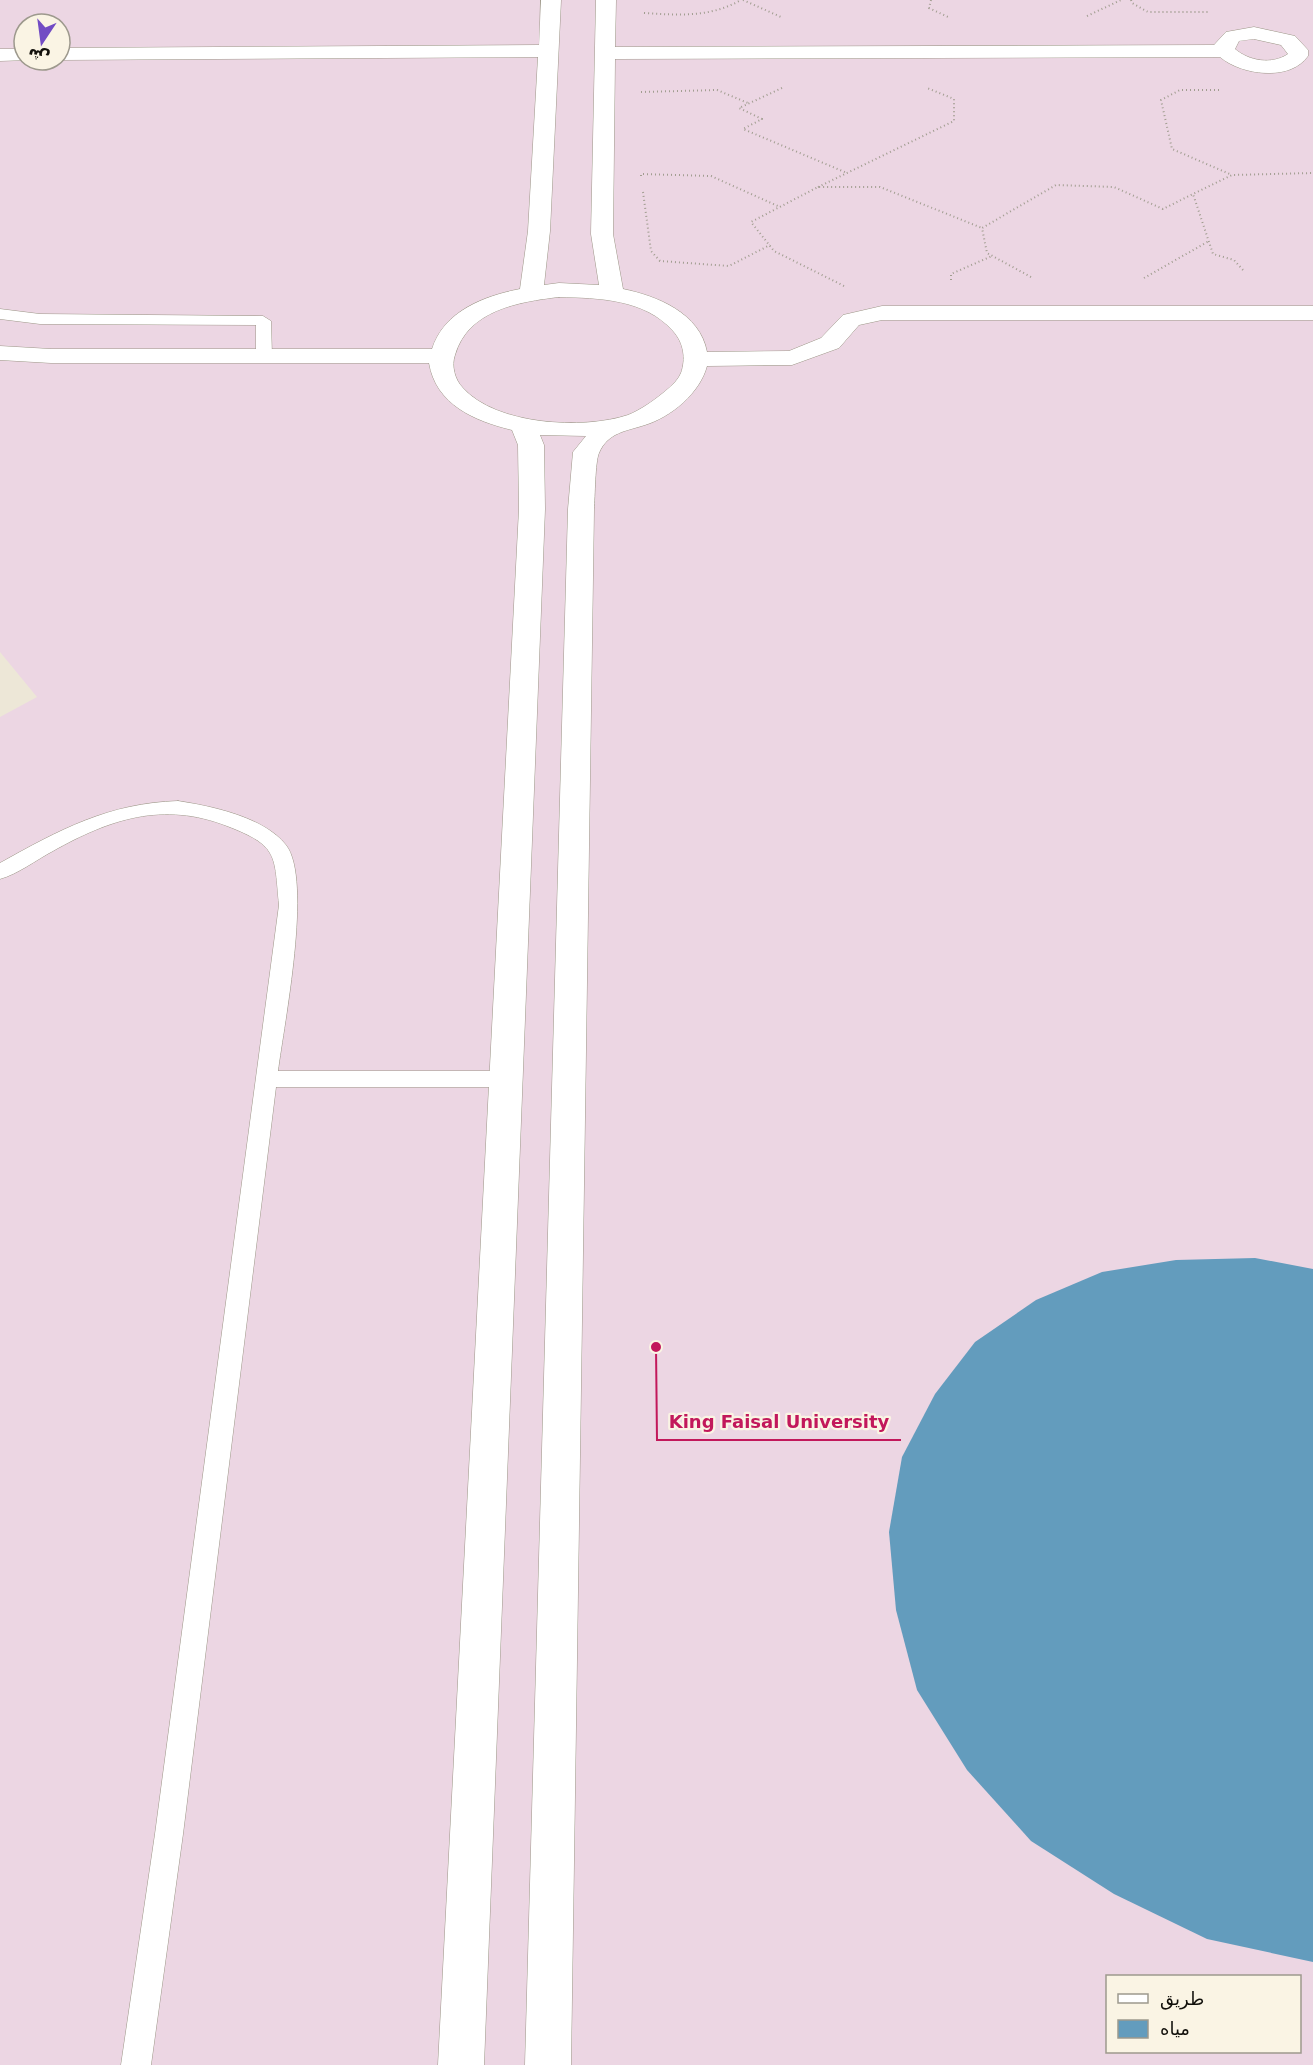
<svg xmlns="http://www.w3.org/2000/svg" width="1313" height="2065" font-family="'DejaVu Sans',Vazirmatn,sans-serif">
<rect width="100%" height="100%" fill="#ede7d7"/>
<path fill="#ecd6e3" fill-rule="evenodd" d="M0,0H1313V2065H0V717L37,697L0,652ZM24,24H60V60H24ZM1108,1976H1300V2052H1108Z"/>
<path fill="#639cbd" d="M1255,1258L1313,1269V1962L1207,1939L1114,1894L1031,1841L967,1770L917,1690L896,1610L889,1532L902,1457L935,1394L975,1342L1036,1300L1102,1272L1176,1260Z"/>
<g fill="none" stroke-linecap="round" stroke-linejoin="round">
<g stroke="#9c9787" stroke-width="1">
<g id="service">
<path d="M0,309L40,314L263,316L271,321L272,356L264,361L256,356V325L40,324L0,319Z"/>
<path d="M178,801C211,806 264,817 286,845C313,880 284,1024 278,1071H506L514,1073L517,1079L514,1085L506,1087H276L183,1834L151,2065H121L155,1834L279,905C274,855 279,846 227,826C163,801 110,819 53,851C36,860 18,874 0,879V863C59,830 109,803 178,801Z"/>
</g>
</g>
<g stroke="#9c9787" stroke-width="1">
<g id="minor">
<path d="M541,0H561L550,231L544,285L559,283L599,285L591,234L596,0H616L615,47L1214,45L1226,32L1254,27L1295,36L1308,50V56C1290,82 1241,75 1220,57L615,59L613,234L623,289C657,296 700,313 707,352L789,351L821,338L843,315L882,306H1313V320H882L859,325L839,348L792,365L707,366C700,393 671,417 645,425C627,431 608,432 599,453C595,462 595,497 594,509L571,2065H525L568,509L573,452L586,436L540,435L544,445L545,509L484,2065H438L519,509L518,445L512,430C475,421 436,405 429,363H51L0,360V346L51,349H432C444,311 484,296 520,289L528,231L538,57L60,60V48L539,45ZM1254,39L1281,45L1288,54C1272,65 1249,61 1235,49L1239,41ZM559,297C599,298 645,299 673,331C684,343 686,359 681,373C677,382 669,388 663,393C652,402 640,410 628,415C583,430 496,425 463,388C455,380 451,366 455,355C468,310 518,302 559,297Z"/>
<path d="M0,49H24V60H28L0,61Z"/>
</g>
</g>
<g stroke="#a19d90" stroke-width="2" stroke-dasharray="1 3" stroke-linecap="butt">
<path d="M743,0L781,17"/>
<path d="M931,0L929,8L948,17"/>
<path d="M1131,0L1132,3L1148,12H1208"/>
<path d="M644,13C679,15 709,18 741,0"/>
<path d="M1087,16L1121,0"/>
<path d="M782,88L739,108L762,119L743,129L847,173"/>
<path d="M1219,90H1180L1161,100L1172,149L1232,175"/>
<path d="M641,92L717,90L748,103"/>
<path d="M641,176V174L711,176L780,207"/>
<path d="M818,187L954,121V99L927,88"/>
<path d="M643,192L651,251L660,261L729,266L770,245"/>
<path d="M1243,270L1234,260L1213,254L1193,194L1232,175L1313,173"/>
<path d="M1031,277L987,253L982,228L1056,185L1114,187L1163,209L1193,194"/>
<path d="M1144,278L1209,241"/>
<path d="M951,280V274L992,256"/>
<path d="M844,286L774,251L751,222L818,187H880L982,228"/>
</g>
<use href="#service" fill="#fff" fill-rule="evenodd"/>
<use href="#minor" fill="#fff" fill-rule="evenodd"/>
</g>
<path fill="none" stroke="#c2185b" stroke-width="2" d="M656 1347L657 1440H901"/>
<circle fill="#c2185b" stroke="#faf4e4" stroke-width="2" cx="656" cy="1347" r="6"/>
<g font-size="18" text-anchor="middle" font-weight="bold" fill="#c2185b" stroke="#faf4e4" stroke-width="4.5" stroke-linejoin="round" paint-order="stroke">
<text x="779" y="1428">King Faisal University</text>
</g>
<rect x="1106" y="1975" width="195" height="78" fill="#faf4e4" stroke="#9d998d" stroke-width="1.5"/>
<rect x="1118" y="1994" width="30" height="9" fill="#ffffff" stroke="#9d998d" stroke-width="1.5"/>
<text x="1160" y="2005" font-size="18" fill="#12100b">طريق</text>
<rect x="1118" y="2020" width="30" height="18" fill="#639cbd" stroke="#9d998d" stroke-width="1.5"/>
<text x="1160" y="2035" font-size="18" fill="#12100b">مياه</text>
<g transform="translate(42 42) rotate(193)"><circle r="28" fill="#faf4e4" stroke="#9d998d" stroke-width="1.5"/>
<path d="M0-4.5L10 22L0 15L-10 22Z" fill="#724cc4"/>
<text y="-9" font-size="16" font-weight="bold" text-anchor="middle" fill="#12100b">ش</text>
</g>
</svg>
